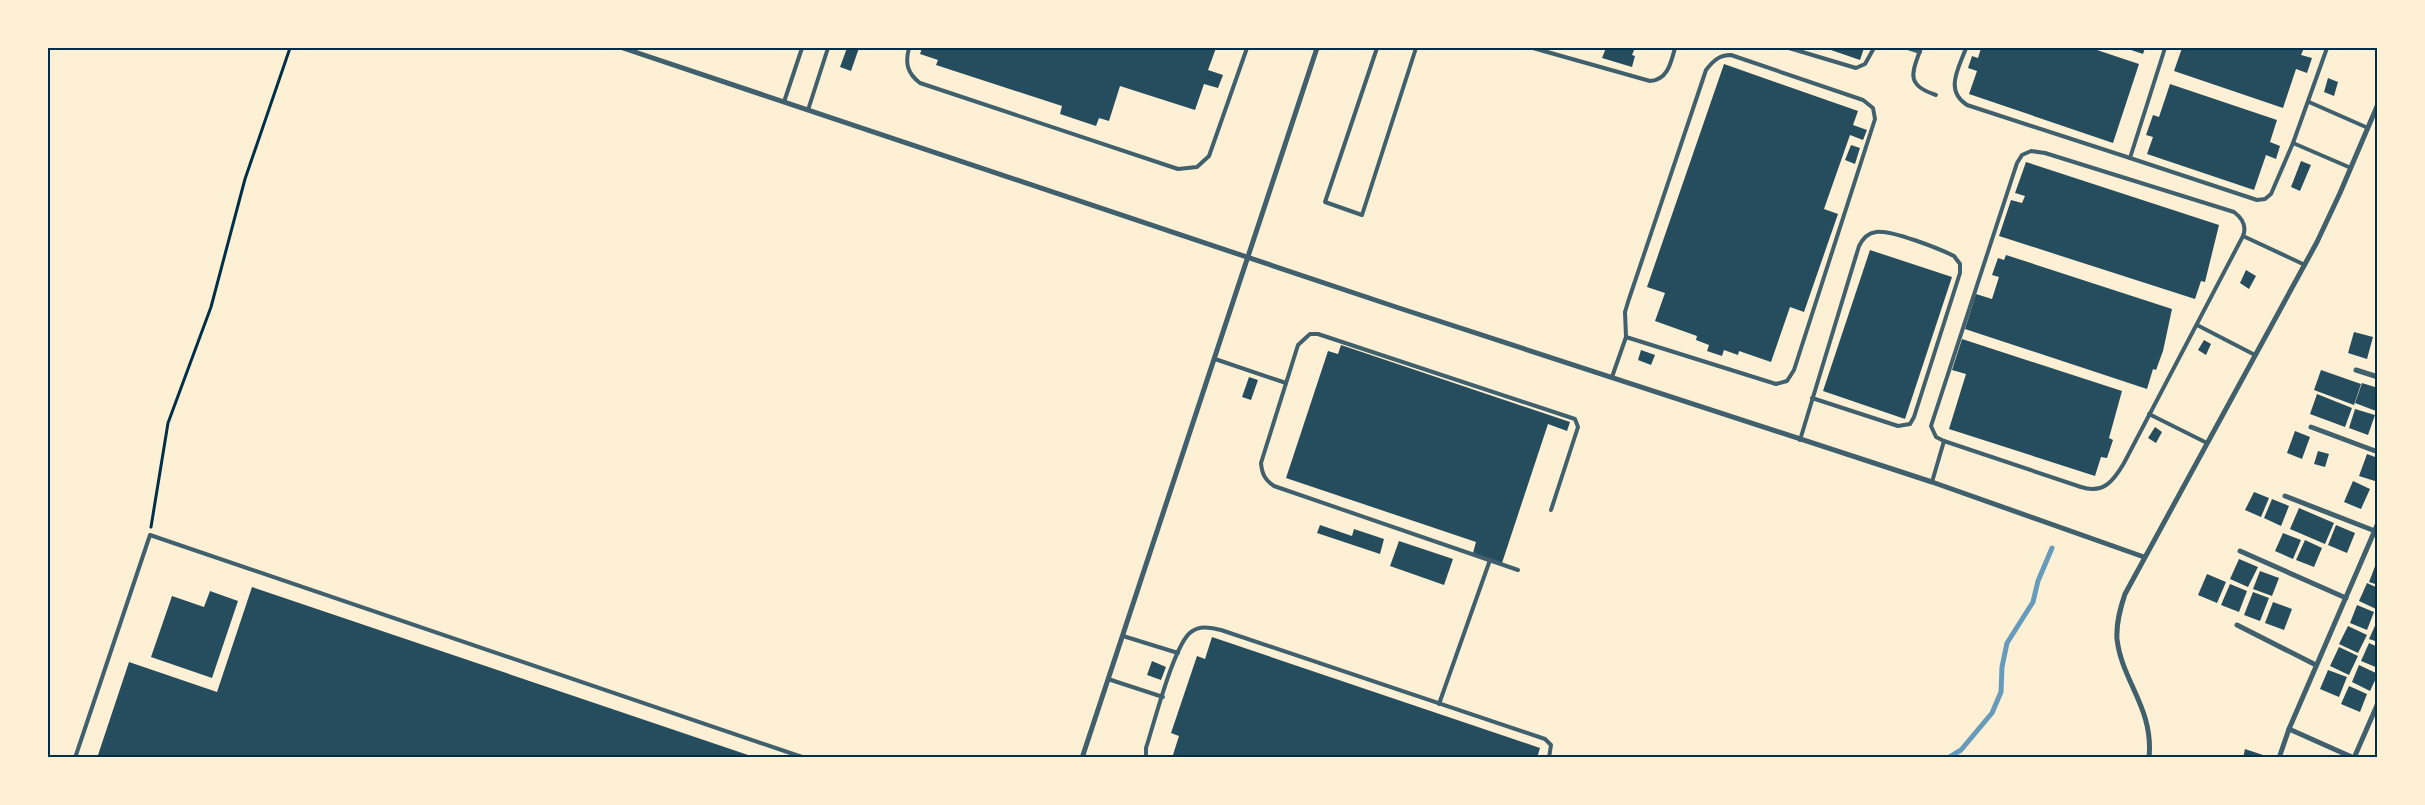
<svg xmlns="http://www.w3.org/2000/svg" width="2425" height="805" font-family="'Sofia Sans Condensed',sans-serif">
<rect width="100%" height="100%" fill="#fdf0d5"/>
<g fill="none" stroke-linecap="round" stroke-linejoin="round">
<path stroke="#669bbc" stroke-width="5" d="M1948,758L1961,750L1992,713L2001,692L2002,667L2007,643L2033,602L2038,581L2052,548"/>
</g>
<g fill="#264d5e">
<path d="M847,48H859L851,71L840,67Z"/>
<path d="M922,48H1216L1208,70L1223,75L1218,88L1204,84L1195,110L1120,86L1109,121L1099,118L1096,126L1060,114L1062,106L936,65L938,60L920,54Z"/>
<path d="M1606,48H1635L1632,55L1635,56L1632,67L1602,58Z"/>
<path d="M1825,48H1864L1860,60Z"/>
<path d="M1981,48H2091L2139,64L2113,143L1969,94L1977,71L1968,68L1972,56L1978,58Z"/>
<path d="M2125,48H2145L2143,54Z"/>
<path d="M2182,48H2304L2301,55L2312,58L2307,73L2296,69L2283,108L2174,71Z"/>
<path d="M1724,64L1858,111L1853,125L1867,130L1863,140L1850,135L1824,209L1838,214L1804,312L1790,307L1771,362L1739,351L1738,355L1724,350L1722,356L1707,351L1709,345L1696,340L1697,336L1655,321L1665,293L1647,287Z"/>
<path d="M2328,78L2338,82L2334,96L2324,92Z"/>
<path d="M2170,84L2277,120L2270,142L2280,146L2276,159L2266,155L2254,190L2147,154L2153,137L2146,135L2153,115L2159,117Z"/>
<path d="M1851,145L1860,148L1855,164L1845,160Z"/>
<path d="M2301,161L2311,165L2300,191L2291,187Z"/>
<path d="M2026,162L2219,225L2205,282L2201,281L2195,299L1999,236L2011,200L2022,203L2025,196L2015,193Z"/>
<path d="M1870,250L1952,277L1905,419L1823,391Z"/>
<path d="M2006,255L2172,309L2163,351L2156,370L2153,369L2147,389L1965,329L1976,294L1992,299L1999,277L1992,275L1998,258L2004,260Z"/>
<path d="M2246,270L2256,276L2249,289L2240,283Z"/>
<path d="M2354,332L2373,337L2367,359L2348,353Z"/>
<path d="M1962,339L2122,391L2109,438L2113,440L2107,458L2101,457L2095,476L1949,429L1966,374L1952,370Z"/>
<path d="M2204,340L2211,344L2206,355L2198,350Z"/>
<path d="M1341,345L1570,422L1567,431L1548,424L1502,563L1473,553L1476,542L1286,478L1328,351L1338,354Z"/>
<path d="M1641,350L1655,355L1651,365L1638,360Z"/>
<path d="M2321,370L2361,384L2354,405L2314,390Z"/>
<path d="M1249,377L1258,380L1251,400L1242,397Z"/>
<path d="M2362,383L2378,388L2376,411L2355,403Z"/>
<path d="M2317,394L2352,408L2345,427L2310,414Z"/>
<path d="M2355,409L2375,415L2368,435L2349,428Z"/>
<path d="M2155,427L2162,432L2156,443L2148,438Z"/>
<path d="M2295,431L2310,437L2302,459L2287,453Z"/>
<path d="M2318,451L2329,454L2325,467L2314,464Z"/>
<path d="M2367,454L2378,458V482L2359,476Z"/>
<path d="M2353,481L2370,489L2361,509L2344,502Z"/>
<path d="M2254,492L2269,498L2261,517L2245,510Z"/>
<path d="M2272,499L2289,506L2281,526L2264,518Z"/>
<path d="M2299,508L2334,523L2325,544L2290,529Z"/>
<path d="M1320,525L1352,536L1354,529L1384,539L1380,554L1317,533Z"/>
<path d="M2336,525L2355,533L2347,553L2328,545Z"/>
<path d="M2283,533L2301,540L2293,559L2275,551Z"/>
<path d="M2305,540L2322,548L2314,567L2296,560Z"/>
<path d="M1399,541L1453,559L1444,585L1390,566Z"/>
<path d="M2239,559L2258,567L2248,587L2230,579Z"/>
<path d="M2377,561H2378V585L2369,582Z"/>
<path d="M2260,571L2279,578L2272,596L2253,589Z"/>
<path d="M2207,574L2226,582L2217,603L2198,595Z"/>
<path d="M2367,583L2378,588L2376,609L2359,601Z"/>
<path d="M2230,584L2247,591L2239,612L2221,605Z"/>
<path d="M252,587L754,757V758H97L129,662L217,692Z"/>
<path d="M210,591L238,601L212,678L151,657L172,596L204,607Z"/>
<path d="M2253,592L2269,598L2260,621L2244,615Z"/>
<path d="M2273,602L2292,609L2284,630L2265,623Z"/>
<path d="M2357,605L2374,612L2367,630L2350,623Z"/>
<path d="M2378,619V642L2369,639Z"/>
<path d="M2348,626L2367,635L2358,653L2339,644Z"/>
<path d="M1212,637L1540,748L1537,758H1172L1179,736L1171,733L1197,656L1205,659Z"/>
<path d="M2369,643L2378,647V668L2361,661Z"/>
<path d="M2339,647L2358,656L2349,675L2330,666Z"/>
<path d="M1152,661L1166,667L1161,680L1147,675Z"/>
<path d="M2359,665L2378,674L2370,691L2352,682Z"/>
<path d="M2328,670L2347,677L2339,697L2320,689Z"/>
<path d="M2349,686L2367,694L2360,712L2341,704Z"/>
<path d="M2245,749L2269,757V758H2243Z"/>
</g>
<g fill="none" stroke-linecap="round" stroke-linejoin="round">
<path stroke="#003049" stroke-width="3" d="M151,527L168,423L211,307L245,179L290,48"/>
<g stroke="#3f606c" stroke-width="4">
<path d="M909,48C905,63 907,73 920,83L1178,169L1197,167L1209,156L1247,48"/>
<path d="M1377,48L1325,202L1362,215L1416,48"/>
<path d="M1533,48L1650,81C1668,80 1671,62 1675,48"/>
<path d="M1789,48L1856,68L1865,64L1874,48"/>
<path d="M1908,48L1920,52"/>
<path d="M1921,48C1912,73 1905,85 1936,95"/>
<path d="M1966,48C1959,68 1944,90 1967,105L2130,158"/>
<path d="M2165,48L2130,158L2257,200L2265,199L2271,194L2293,143L2327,48"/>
<path d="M784,102L802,48"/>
<path d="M2309,102L2368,128"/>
<path d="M808,110L828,48"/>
<path d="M2293,143L2351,168"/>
<path d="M2031,151L2045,153L2234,212C2242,218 2247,226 2243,236L2124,463C2113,482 2103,494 2081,487L1944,441L1936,437L1931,426L2017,163L2022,155Z"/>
<path d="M2243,236L2305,265"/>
<path d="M2197,325L2255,355"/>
<path d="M1215,359L1286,383"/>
<path d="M1612,377L1626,337L1625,312L1628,302L1706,70C1713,61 1719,55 1731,55L1863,100L1873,108L1875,119L1794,370L1787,381L1776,384L1626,337"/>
<path d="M2149,414L2207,443"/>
<path d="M1800,440L1859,246C1863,238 1868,233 1876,232C1890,229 1940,249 1954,256L1960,264V273L1914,417L1910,424L1898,426L1812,398"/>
<path d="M1932,482L1944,441"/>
<path d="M1518,570L1274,486C1265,480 1262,474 1261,463L1298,345L1310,334H1318L1575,419L1578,427L1551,510"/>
<path d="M1123,636L1178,653"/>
<path d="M1108,679L1163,697"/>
<path d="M1439,704L1490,560"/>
<path d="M75,758L150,535L805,758"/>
<path d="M1146,758V748C1154,724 1174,644 1191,632C1201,625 1211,628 1221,630L1545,739L1551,745L1549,758"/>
</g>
<g stroke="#3f606c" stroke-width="5">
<path d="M623,48L1399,308L1932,482L2144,557"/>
<path d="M2356,370L2378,377"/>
<path d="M2311,427L2378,452"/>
<path d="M2285,496L2375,531"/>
<path d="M2240,551L2346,598"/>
<path d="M2237,625L2316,665"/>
<path d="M2289,729L2378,523"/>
<path d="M1082,758L1317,48"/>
<path d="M2149,758C2154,708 2122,682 2117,639C2116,623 2120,609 2125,594L2317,242L2340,193L2378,104"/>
<path d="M2279,758L2289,729L2354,758"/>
<path d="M2354,758L2378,703"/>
</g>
</g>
<rect width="2425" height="805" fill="none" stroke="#fdf0d5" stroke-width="98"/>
<rect x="49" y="49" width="2327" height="707" fill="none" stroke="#003049" stroke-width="2"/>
</svg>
